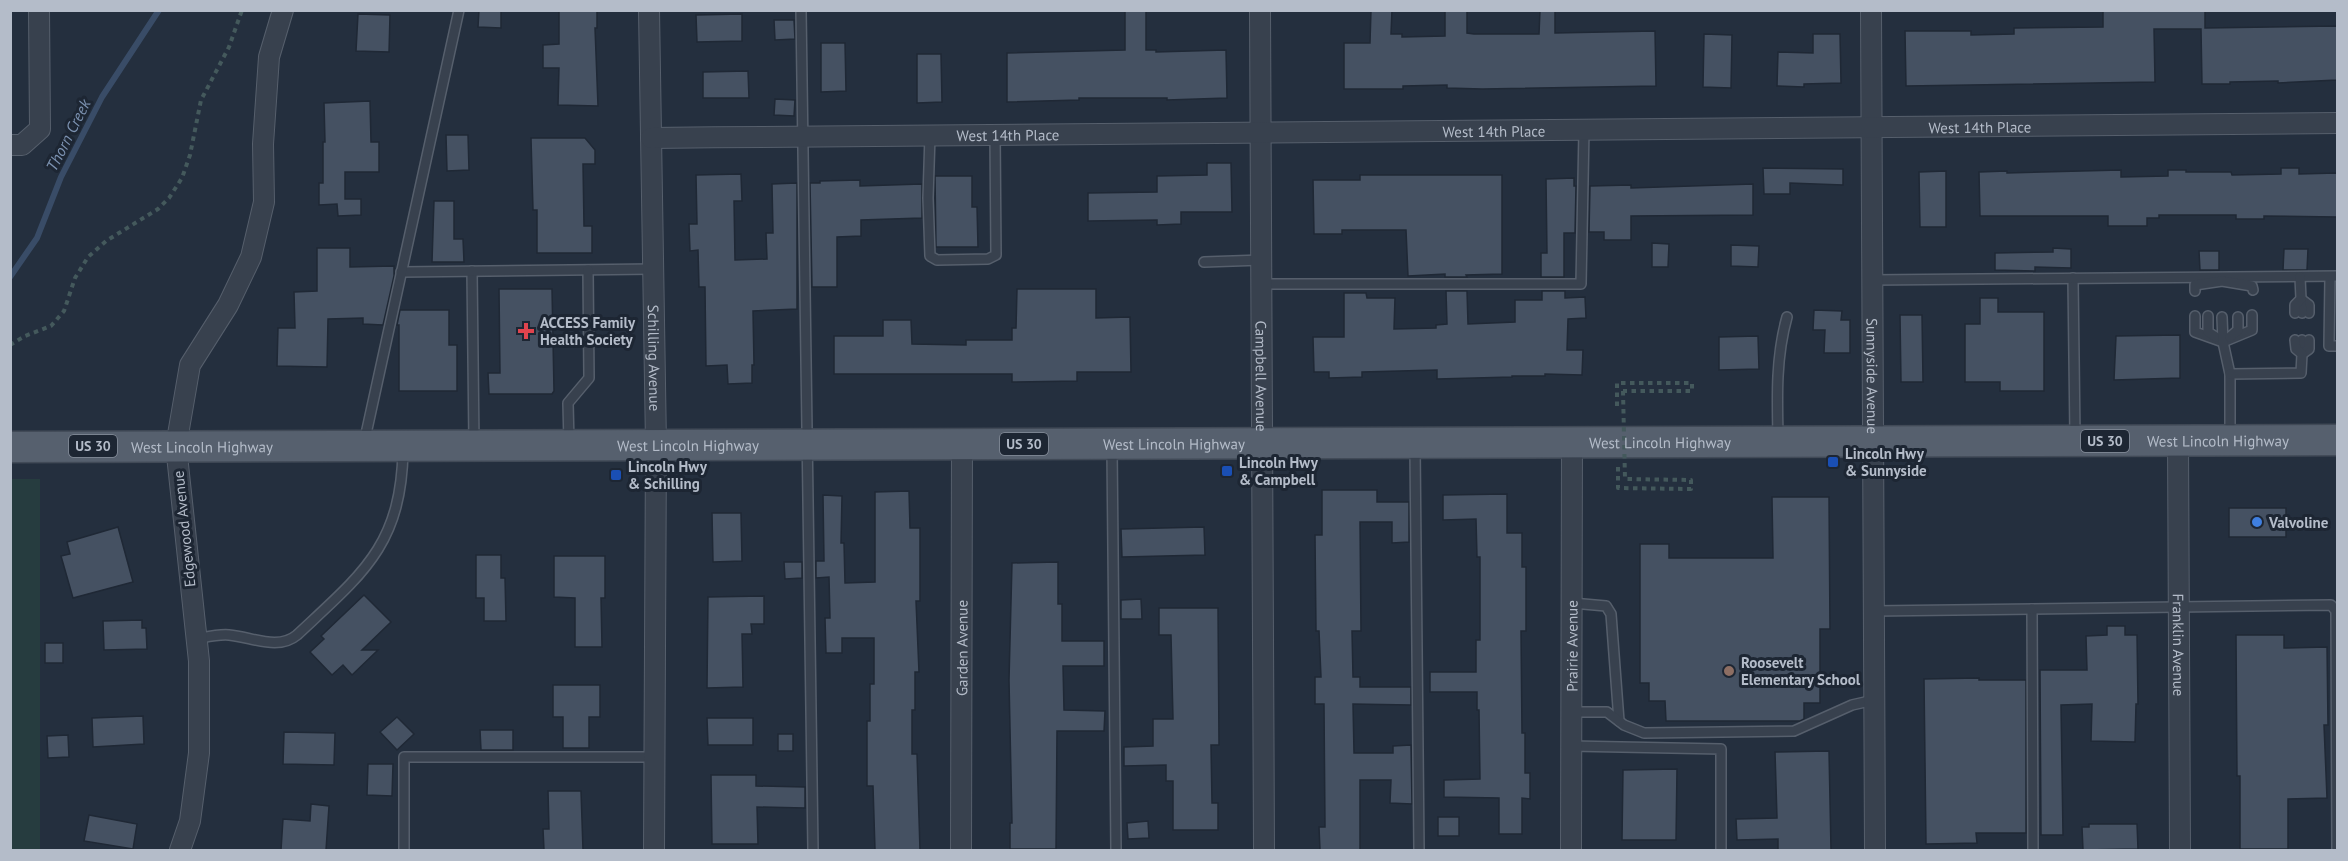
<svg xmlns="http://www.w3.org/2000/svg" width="2348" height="861" font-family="'PT Sans',sans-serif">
<rect width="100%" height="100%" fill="#242f3e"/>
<rect fill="#263c3f" x="11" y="479" width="29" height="371"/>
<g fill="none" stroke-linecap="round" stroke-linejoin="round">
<path stroke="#394c67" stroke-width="6" d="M10,277L37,238L61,177L102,97L159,10"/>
</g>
<g fill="#455162" stroke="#1f2835" stroke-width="1.5">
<path d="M479,10H501V28L478,27Z"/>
<path d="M559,10H597V28H595L598,106L558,105L559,68H543V45L559,44Z"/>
<path d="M1125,10H1146V50H1156V52L1226,50L1227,98L1167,100V98H1079V100L1007,102V53L1125,50Z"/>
<path d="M1371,10H1392L1391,34H1402V37L1445,36V10H1467V33L1474,34H1539L1540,10H1555V33L1655,31L1656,86L1482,89L1447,88V85L1403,86V89H1344V43H1370Z"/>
<path d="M2103,10H2205V28L2337,26V80L2278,83V81L2230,82V84H2202L2201,29H2154L2155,82L1906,86L1905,31H1971V35L2014,34V28L2103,27Z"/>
<path d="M358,14L390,15L389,52L356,51Z"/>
<path d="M742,14V41L697,42L696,15Z"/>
<path d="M774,20H794L795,39L775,40Z"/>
<path d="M1704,34L1732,35L1731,88L1703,87Z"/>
<path d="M1813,34H1840L1841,83L1804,84V87L1777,86L1778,52L1813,53Z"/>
<path d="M821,43H845L846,91L821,92Z"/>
<path d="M917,54H941L942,102L917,103Z"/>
<path d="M748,71L749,98H703V72Z"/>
<path d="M775,99L795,100L794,116L774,115Z"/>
<path d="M370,101L371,142H379V172H345V199H361V215L338,216L337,204L319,205V183H323V142H325L324,103Z"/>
<path d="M446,135H468L469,170L447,171Z"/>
<path d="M531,138H585L595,150V164H583L584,226H592V253H537V210H533Z"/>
<path d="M1207,163H1231L1232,212H1181V224L1157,225V220L1088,221V193L1157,192V176L1207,175Z"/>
<path d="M1763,168L1843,169V185L1790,183V194H1764Z"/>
<path d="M2281,168H2299V174L2337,173V217L2264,216V219H2236V215H2159V218H2147V226H2108V216H1980L1979,172L2007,171V173L2121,170V177L2168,176V170H2186V172H2231L2232,175L2281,174Z"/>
<path d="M1946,171V227H1920L1919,172Z"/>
<path d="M741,174L742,201H734L735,260L767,259L766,233H773L772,184L797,183V309L753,311L754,365H752V383L728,384L727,365L706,366L705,287H699L698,250L690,251L689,224H697L696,175Z"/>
<path d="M1360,175H1502V274L1466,275L1467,277H1445V274L1408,276L1406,230H1342V234H1314L1313,180H1360Z"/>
<path d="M935,176H972V207H977L978,247H936Z"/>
<path d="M1574,178V186H1576L1575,233H1564V277H1541V253H1547L1546,179Z"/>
<path d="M860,180V186L922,184V218L861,220V236L837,237V287H812L810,183H820V181Z"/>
<path d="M1753,184V215L1631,216V240H1604V232H1589L1590,186L1631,185V188Z"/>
<path d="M434,201H454V239H463L464,262H432Z"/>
<path d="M1652,243L1669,244L1668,267H1652Z"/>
<path d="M1731,245L1759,246L1758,267L1731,266Z"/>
<path d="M317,248H350V267L394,266V276L383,325L363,324V318L328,319L327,367L277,366L278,328H295L294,292L317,291Z"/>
<path d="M2053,248L2071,249V268L2035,267V271L1995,270V253L2053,252Z"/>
<path d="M2284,249H2308L2307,270H2283Z"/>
<path d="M2199,251H2219V270H2200Z"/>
<path d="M499,289H552L554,391L552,394H489L488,373H500Z"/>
<path d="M1017,289H1096V318L1130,317L1131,372H1077V381L1012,382V374H834V336H883V320H911L912,344L966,345V340H1012V328H1016Z"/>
<path d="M1446,291H1467L1468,324L1515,322V300H1542V291H1565V298L1585,297L1586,318L1568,319L1567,350H1583L1582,375L1545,374V376H1512V377L1437,379V370L1362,372V377L1329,378V372H1314L1313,337H1344V293H1366L1367,298H1395L1394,329L1436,328V325L1447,324Z"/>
<path d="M1980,298H1998V312H2044V391H2000V382H1965V324H1980Z"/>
<path d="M400,310H449V345H457V391H399V325H397Z"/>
<path d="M1814,310L1842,311L1841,320H1850V353H1824L1825,330H1813Z"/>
<path d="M1900,315H1922L1923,382H1901Z"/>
<path d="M2180,335V378L2114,380L2116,336Z"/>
<path d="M1758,336L1759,369L1719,370V337Z"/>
<path d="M1322,490H1377V502H1409V542L1392,543V522H1360L1361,631H1352L1353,677H1360V687H1411V705L1353,704L1354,753H1393V746L1411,745L1412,804L1390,803L1391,780H1360V850H1320L1319,827H1325L1324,704H1315V677H1321L1319,631H1316L1315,535H1322Z"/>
<path d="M909,491L910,528H920V601H916L919,672H915V710H912V754H917L920,850H875L873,786H867V721H870V684H874V638H842V653H826L825,618H830L829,577L816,578V561H824L823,495L842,496L841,543H844L845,583L875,582V492Z"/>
<path d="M1507,494V533H1522V567H1526V631H1521L1522,733H1525V773H1530V799L1522,798V834H1499V798L1444,797V780L1480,779L1479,710H1477V692H1430V672H1476V640H1480V557H1477L1476,519L1443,520V495Z"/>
<path d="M1772,497H1829L1830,629H1820V703H1804V719L1800,721H1666L1665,701H1649V683H1640V544H1669V558H1773Z"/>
<rect x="2229" y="508" width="57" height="29"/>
<path d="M712,513H741L742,561L713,562Z"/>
<path d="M118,527L133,582L73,598L61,556L70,554L67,542Z"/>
<path d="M1204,527L1205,555L1122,557L1121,529Z"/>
<path d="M476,555H501V578H505L506,621H484V598H476Z"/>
<path d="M554,556H605V598H601L602,647H575V598L554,597Z"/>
<path d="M784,562H802V578L785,579Z"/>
<path d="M1058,562V604H1062V641H1104V666H1063L1064,710L1105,711L1104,731H1057L1056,849H1010V823H1012L1009,680L1012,563Z"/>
<path d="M364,595L391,622L362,650H378L352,675L343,665L332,675L310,652L324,639L321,636Z"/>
<path d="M764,596V624H751L752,634H742L743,687L707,688L708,597Z"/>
<path d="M1141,599L1142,619H1121V600Z"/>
<path d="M1159,608H1218L1219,745H1211L1212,803H1218V830H1173V781H1166V765L1124,766V747L1153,746V719H1173L1171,635H1159Z"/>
<path d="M142,620V628H146L147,649L104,650L103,621Z"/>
<path d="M2107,626H2125V635H2137L2138,704H2136L2135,742L2091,741L2092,704L2061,705L2063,835H2041L2040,670H2087L2086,636L2107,635Z"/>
<path d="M2236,635H2284V648L2327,647L2328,725H2324L2327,798L2288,799V849H2240V776H2237Z"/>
<rect x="45" y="643" width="18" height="20"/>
<path d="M1979,678V680H2026V833H1976L1977,843L1926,844L1924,679Z"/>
<path d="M553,685H600V717H589V748H563V717H553Z"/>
<path d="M143,716L144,744L93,747L92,718Z"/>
<path d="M397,717L414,734L397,750L380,732Z"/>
<path d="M707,718H753V745H708Z"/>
<path d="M480,730H513V750H481Z"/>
<path d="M284,732L335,733L334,765L283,764Z"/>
<rect x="778" y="734" width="15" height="17"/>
<path d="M68,735L69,757L48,758L47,736Z"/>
<path d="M1829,751L1831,850H1778V839L1737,840L1736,819L1777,818L1775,752Z"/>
<path d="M368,764H393L392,796L367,795Z"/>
<path d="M1677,769L1676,840H1622L1623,770Z"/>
<path d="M711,775H756V786L805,787V808L757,807L758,844H712Z"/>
<path d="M548,791H581L583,850H544L543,829H549Z"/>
<path d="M311,804L329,806L326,850H281L283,819L310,821Z"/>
<path d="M89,815L137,824L133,849L84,841Z"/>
<rect x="1438" y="817" width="21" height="19"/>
<path d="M1148,821L1149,838L1128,839L1127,823Z"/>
<path d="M2089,824H2137L2138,849L2083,850L2082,827H2089Z"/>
</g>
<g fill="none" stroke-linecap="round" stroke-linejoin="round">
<g stroke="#565f6c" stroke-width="12">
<g id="service">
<path d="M801,10L813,850"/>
<path d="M930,135L928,198L930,256L937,260L988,259L996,255L995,134"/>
<path d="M1204,262L1262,260"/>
<path d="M472,271L474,443"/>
<path d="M401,272L653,269"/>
<path d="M2330,277L2329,346H2338"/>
<path d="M2073,278L2075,436"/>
<path d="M1872,280L2338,276"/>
<path d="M1262,284H1581L1584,130"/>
<path d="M2195,291V285L2222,281L2252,286L2253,290"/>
<path d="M2301,299L2309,305V313"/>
<path d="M2301,299L2302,313"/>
<path d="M2295,313V305L2301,299L2300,277"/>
<path d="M2195,316V332L2223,342L2252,330V315"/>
<path d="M2208,316V332L2216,337"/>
<path d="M2222,317L2223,342L2230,374V435"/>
<path d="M2230,337L2238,330V317"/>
<path d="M2302,340V354"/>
<path d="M2302,354L2309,349V340"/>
<path d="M2230,374L2301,373L2302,354L2296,349L2295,340"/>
<path d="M1778,436C1777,396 1776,356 1787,317"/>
<path d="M364,443L459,10"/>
<path d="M569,443L568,403L589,378L588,270"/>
<path d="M1415,448L1419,850"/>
<path d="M1112,449L1116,850"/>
<path d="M1572,603L1606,606L1611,614L1619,721"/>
<path d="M2032,609L2033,850"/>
<path d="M1874,611L2331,605L2336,611L2337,850"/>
<path d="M196,639C207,637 218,634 229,635C252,637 278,651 297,635C362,574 401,546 403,451"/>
<path d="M1571,712H1607L1624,725L1644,733L1794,731L1852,705L1874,700"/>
<path d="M1571,746L1721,749V850"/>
<path d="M404,850V757H654"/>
</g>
</g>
<g stroke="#565f6c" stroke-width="22">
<g id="minor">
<path id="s1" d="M649,10L656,445L654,850"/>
<path id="s2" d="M1260,10L1264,850"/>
<path id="s3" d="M1871,10L1875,850"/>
<path id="s4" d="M651,138C1213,132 1775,130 2338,123"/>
<path d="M10,145H22L40,129L39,10"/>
<path id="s5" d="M2178,441L2180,850"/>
<path d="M180,850L190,821L199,753V661L176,446L190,365L228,305L251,257L264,202L263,144L269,57L283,10"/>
<path id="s6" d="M961,850L962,444"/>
<path id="s7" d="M1571,850L1572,442"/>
</g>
</g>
<g stroke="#414a57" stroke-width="33">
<g id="primary">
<path id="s8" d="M10,447L2338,440"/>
</g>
</g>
<g stroke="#44595c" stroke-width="4" stroke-dasharray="4.5 4.5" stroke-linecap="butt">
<path d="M10,345L25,336L51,326L64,311L75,278L88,257L106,241L158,209L169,198L182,178L190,155L201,100L229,47L242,10"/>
<path d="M1617,406V383H1692V391H1623"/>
<path d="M1618,467V488L1691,489V480L1625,479"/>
</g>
<use href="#service" stroke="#38414e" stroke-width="9"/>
<use href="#minor" stroke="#38414e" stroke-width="20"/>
<use href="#primary" stroke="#56606e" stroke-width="30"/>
<path stroke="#44595c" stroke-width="4" stroke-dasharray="4.5 4.5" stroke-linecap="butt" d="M1623,391L1625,479"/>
</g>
<path fill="#e0444e" stroke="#1d2633" stroke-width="2" d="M523 322h6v6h6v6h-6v6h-6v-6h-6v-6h6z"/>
<g fill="#1a4fb4" stroke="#1d2633" stroke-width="2">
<rect x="1827" y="456" width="12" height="12" rx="3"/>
<rect x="1221" y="465" width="12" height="12" rx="3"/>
<rect x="610" y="469" width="12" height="12" rx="3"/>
</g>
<circle fill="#3f7fe0" stroke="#1d2633" stroke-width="2" cx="2257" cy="522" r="6"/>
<circle fill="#8d6e63" stroke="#1d2633" stroke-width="2" cx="1729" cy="671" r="6"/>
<g text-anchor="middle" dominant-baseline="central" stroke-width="6" stroke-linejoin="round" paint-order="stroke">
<g fill="#1d2633" stroke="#878f9c" stroke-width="1.5">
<rect x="2081" y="430" width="48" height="22" rx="4.5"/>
<rect x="1000" y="433" width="48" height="22" rx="4.5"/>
<rect x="69" y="435" width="48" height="22" rx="4.5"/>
</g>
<g font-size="14" font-weight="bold" fill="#b4bcc9">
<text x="2105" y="441">US 30</text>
<text x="1024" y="444">US 30</text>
<text x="93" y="446">US 30</text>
</g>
<g font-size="15" fill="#b4bcc9" stroke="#1d2633">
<text stroke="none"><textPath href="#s4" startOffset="1329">West 14th Place</textPath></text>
<text stroke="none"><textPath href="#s4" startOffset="843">West 14th Place</textPath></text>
<text stroke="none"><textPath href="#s4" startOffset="357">West 14th Place</textPath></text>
<text stroke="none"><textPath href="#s1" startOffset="348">Schilling Avenue</textPath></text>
<text stroke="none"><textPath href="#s2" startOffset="366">Campbell Avenue</textPath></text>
<text stroke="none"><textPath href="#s3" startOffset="366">Sunnyside Avenue</textPath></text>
<text stroke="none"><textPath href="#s8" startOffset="2208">West Lincoln Highway</textPath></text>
<text stroke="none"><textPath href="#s8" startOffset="1650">West Lincoln Highway</textPath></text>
<text stroke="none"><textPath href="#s8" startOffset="1164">West Lincoln Highway</textPath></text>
<text stroke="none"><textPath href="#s8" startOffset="678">West Lincoln Highway</textPath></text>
<text stroke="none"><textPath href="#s8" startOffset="192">West Lincoln Highway</textPath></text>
<text transform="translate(184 529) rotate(-96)">Edgewood Avenue</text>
<text stroke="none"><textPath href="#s7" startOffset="204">Prairie Avenue</textPath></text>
<text stroke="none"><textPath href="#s5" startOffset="204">Franklin Avenue</textPath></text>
<text stroke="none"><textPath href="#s6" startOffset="202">Garden Avenue</textPath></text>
</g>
<g font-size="15" font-weight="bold" fill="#b4bcc9" stroke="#1d2633" text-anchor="start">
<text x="540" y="322">ACCESS Family<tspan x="540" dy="17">Health Society</tspan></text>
<text x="1845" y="453">Lincoln Hwy<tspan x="1845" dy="17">&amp; Sunnyside</tspan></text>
<text x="1239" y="462">Lincoln Hwy<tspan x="1239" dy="17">&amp; Campbell</tspan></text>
<text x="628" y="466">Lincoln Hwy<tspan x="628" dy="17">&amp; Schilling</tspan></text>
<text x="2269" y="522">Valvoline</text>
<text x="1741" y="662">Roosevelt<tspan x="1741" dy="17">Elementary School</tspan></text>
</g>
<g font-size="16" font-style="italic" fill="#7c92b1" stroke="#1d2633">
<text transform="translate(68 135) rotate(-63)">Thorn Creek</text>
</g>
</g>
<rect width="2348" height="861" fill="none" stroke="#b4bcc9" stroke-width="24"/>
</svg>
